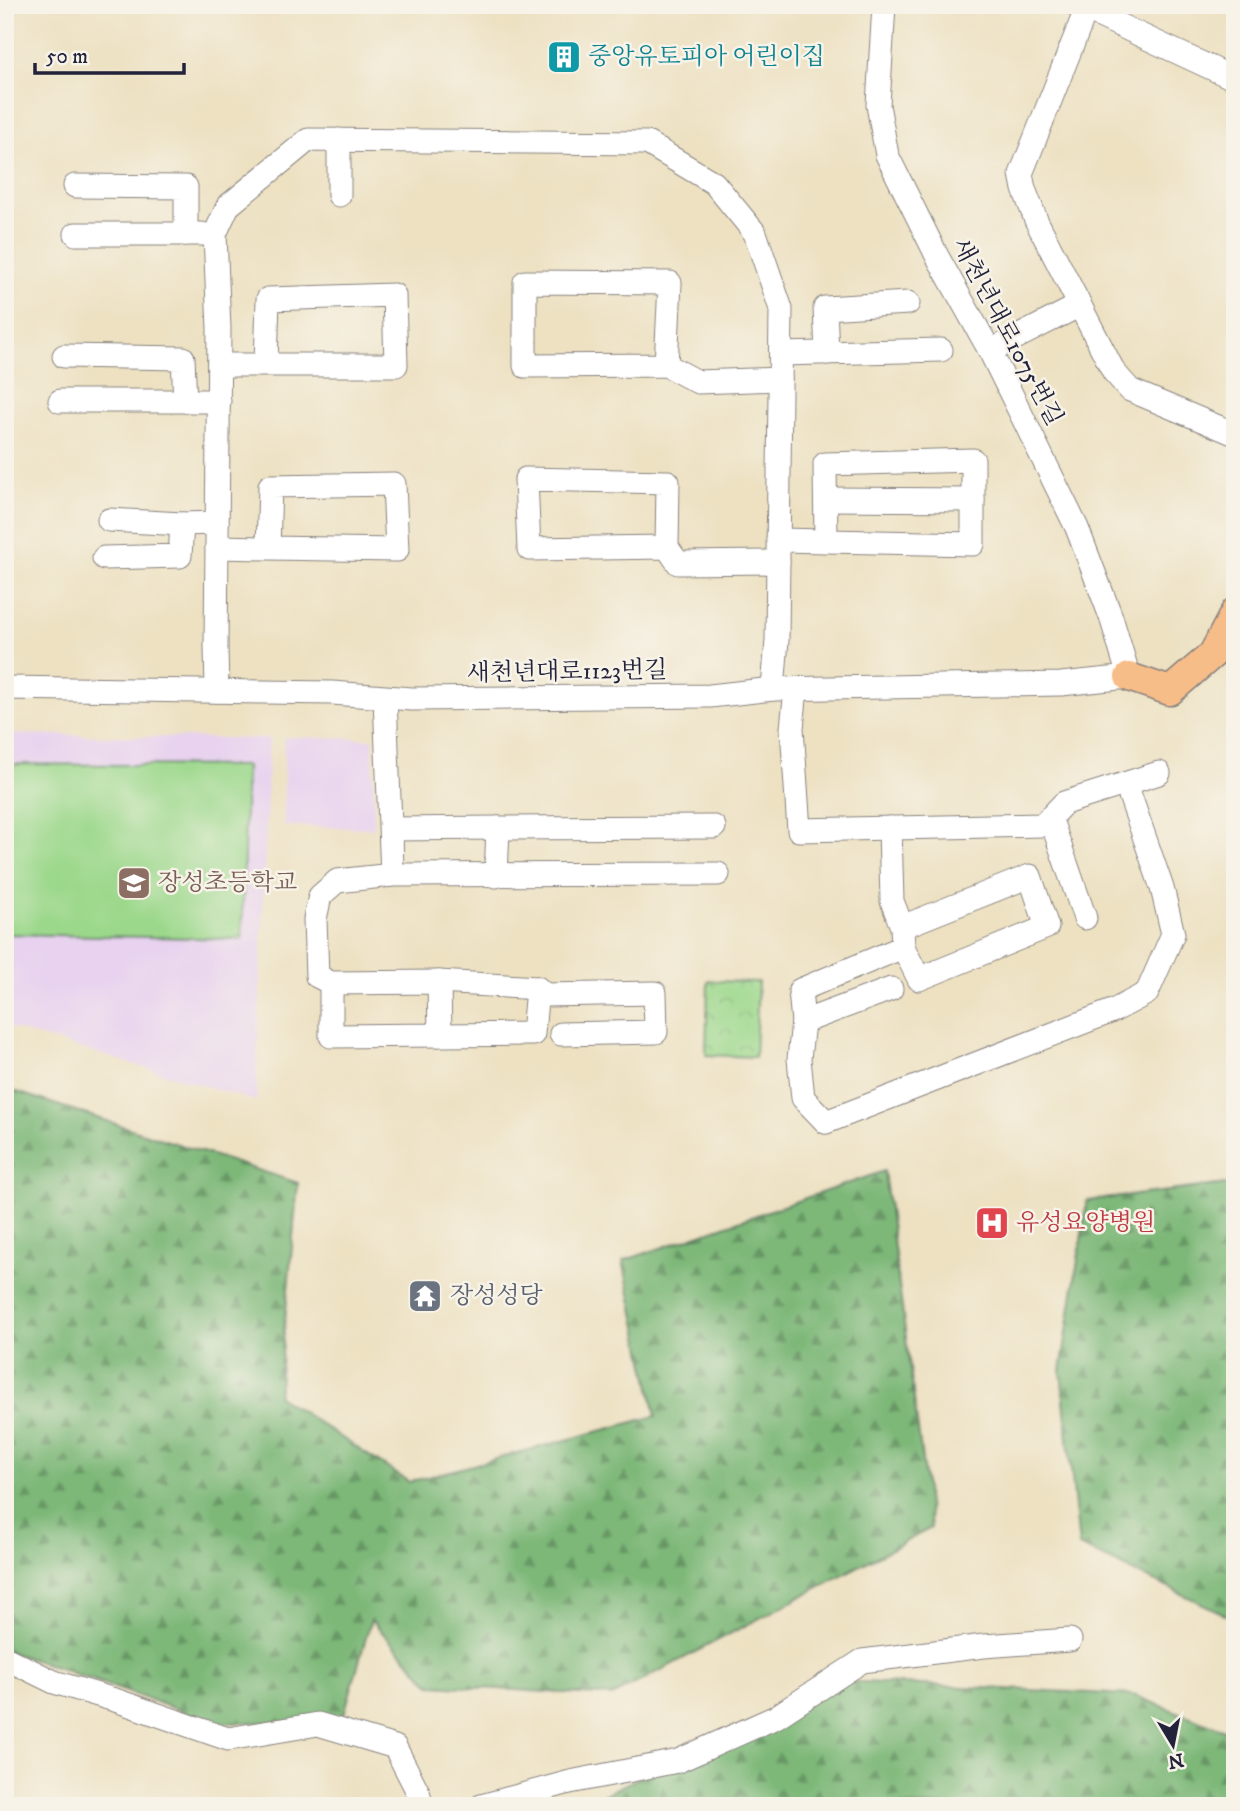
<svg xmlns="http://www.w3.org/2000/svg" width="1240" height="1811" font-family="'IM FELL DW Pica','Noto Serif KR',serif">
<defs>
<pattern id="forest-firs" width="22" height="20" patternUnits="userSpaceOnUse" patternTransform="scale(1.75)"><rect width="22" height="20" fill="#7db878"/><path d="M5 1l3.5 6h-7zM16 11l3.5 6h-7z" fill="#669564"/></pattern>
<pattern id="park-crowns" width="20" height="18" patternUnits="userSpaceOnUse" patternTransform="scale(1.75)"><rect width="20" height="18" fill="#9cd88c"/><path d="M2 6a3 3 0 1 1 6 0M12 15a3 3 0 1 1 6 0" fill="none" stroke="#86b97a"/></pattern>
</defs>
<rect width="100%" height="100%" fill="#f7f3e8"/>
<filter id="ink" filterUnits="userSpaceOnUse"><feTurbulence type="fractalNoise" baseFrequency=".0143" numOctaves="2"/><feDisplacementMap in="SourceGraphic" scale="14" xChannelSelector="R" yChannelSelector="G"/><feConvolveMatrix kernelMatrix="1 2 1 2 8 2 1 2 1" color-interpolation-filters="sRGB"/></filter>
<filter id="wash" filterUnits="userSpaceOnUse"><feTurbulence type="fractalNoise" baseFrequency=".00686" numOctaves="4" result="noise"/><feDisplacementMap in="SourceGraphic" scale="28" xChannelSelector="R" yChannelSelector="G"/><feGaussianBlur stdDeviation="1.57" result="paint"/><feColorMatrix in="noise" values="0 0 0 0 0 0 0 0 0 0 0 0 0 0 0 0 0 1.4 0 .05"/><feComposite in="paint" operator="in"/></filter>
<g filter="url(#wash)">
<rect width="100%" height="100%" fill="#ede1c2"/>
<g fill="#e8d2ef">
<path d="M5,734L269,739L256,1101L5,1026Z"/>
<path d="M284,737L373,739L374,828L284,826Z"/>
</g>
<g fill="url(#forest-firs)" stroke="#506d5a" stroke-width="2">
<path d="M5,1090L14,1091L298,1183L278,1396L409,1482L656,1416L623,1261L884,1171L931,1528L612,1696L431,1685L371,1620L342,1721L216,1723L44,1663L5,1651Z"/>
<path d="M1235,1183V1619L1079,1546L1061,1371L1087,1201Z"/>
<path d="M840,1681L1133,1695L1235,1734V1806H580Z"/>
</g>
<path fill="url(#park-crowns)" stroke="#5f7d64" stroke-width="2" d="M708,981L758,982L755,1057L706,1055Z"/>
<path fill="#9cd88c" stroke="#5f7d64" stroke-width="2" d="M5,764L246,766L242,939L5,934Z"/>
</g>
<g filter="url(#ink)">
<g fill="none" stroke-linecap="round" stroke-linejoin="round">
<g stroke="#88827e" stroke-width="25">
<g id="minor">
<path d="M1076,5L1235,79"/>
<path d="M1088,5L1021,174L1024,189L1036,220L1114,372L1130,390L1235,434"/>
<path d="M339,140V195"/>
<path d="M75,186L186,187V234"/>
<path d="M76,234H202"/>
<path d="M990,351L1080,305"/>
<path d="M827,353L825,308L908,303"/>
<path d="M781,354L941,350"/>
<path d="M64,356L183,358L185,401"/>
<path d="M219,365H396L394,295L268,299L266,365"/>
<path d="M666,365L525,366V282L670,283L666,365L698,382L780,379"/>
<path d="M60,401H219"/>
<path d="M827,499L973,500"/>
<path d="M109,520L182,524L217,523"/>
<path d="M778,540L973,544V460L825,464L826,541"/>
<path d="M217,547L268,548L270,486L394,484L397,550L268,548"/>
<path d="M667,547L529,549L526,479L668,482L667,547L678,563L778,562"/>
<path d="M104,558L180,556L182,524"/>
<path d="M5,688L332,693L412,699L710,696L773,689L1061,684L1129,677L1111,617L1077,528L990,351L937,256L887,155L878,105L884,5"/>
<path d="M796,689L792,728L799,830L1043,825L1064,803L1159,773"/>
<path d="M217,691L216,647L219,329L215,234L228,206L308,140L647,143L714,183L755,233L781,309L777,640L773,689"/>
<path d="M385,698L392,875L337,881L320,896L315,919L317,976L331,983L439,982L537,988L545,995L655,993L656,1032L561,1034"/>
<path d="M1050,817L1085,918"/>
<path d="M498,828L391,829L392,875L718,874"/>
<path d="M890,828L892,901L902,927L1030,876L1047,927L919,979L903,947L902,927"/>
<path d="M496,876L498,828L714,827"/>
<path d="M331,983V1036L440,1035L439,982"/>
<path d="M891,989L803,1022L800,990L903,947"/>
<path d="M803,1022L799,1059L803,1098L826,1122L1115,1010L1147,993L1173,934L1162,888L1126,784"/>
<path d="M440,1035L533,1034L537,988"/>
<path d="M5,1658L54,1682L118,1701L228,1739L318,1724L395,1747L418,1792L422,1806"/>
<path d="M481,1806L570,1782L678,1761L776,1717L862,1661L984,1646L1070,1640"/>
</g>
</g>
<g stroke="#88827e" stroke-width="31">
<path id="major" d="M1129,677L1170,691L1213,654L1235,612"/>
</g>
<use href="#minor" stroke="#fff" stroke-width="23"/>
<use href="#major" stroke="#f7bd88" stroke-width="28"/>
</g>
</g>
<defs>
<g id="building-square" transform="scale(1.75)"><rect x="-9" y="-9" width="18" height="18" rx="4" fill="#0f9aa8" stroke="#f7f3e8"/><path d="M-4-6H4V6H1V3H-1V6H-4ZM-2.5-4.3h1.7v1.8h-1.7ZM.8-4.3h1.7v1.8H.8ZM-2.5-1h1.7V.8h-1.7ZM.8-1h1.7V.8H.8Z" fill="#fff"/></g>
<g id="school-square" transform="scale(1.75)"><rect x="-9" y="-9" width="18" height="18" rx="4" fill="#8d6e63" stroke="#f7f3e8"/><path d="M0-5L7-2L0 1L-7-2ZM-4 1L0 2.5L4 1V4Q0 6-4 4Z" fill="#fff"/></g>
<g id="hospital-square" transform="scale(1.75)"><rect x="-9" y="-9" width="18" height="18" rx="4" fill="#e0444e" stroke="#f7f3e8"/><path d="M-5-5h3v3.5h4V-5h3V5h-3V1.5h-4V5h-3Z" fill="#fff"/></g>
<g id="temple-square" transform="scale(1.75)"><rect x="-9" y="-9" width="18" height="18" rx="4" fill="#6b7280" stroke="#f7f3e8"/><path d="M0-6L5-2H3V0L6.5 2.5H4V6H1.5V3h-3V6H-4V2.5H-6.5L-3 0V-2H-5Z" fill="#fff"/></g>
</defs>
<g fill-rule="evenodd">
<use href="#building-square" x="564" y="57"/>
<use href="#school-square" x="134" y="883"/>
<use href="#hospital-square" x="992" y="1223"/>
<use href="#temple-square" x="425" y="1296"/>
</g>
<g text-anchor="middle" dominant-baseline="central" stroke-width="5" stroke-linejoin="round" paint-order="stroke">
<g font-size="24" fill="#0d838f" stroke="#f7f3e8" text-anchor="start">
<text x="588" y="57">중앙유토피아 어린이집</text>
</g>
<g font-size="24" fill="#22223b" stroke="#f7f3e8">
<text transform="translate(1007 332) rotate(62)">새천년대로1075번길</text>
<text transform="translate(567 672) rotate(-1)">새천년대로1123번길</text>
</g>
<g font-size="24" fill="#785e54" stroke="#f7f3e8" text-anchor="start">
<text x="158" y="883">장성초등학교</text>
</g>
<g font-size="24" fill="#be3a42" stroke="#f7f3e8" text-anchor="start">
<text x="1016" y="1223">유성요양병원</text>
</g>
<g font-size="24" fill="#5b616d" stroke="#f7f3e8" text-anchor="start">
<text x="450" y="1296">장성성당</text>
</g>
</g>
<rect width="1240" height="1811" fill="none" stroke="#f7f3e8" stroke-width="28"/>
<g transform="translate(1173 1745) rotate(170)" stroke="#f7f3e8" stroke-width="5" paint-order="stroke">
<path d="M0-5L12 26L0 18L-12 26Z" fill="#22223b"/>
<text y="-10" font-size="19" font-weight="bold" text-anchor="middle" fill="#22223b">N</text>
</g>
<path d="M35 63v10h149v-10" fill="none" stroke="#22223b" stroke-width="3.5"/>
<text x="46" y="63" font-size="21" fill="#22223b" stroke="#f7f3e8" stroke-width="5" paint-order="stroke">50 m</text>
</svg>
